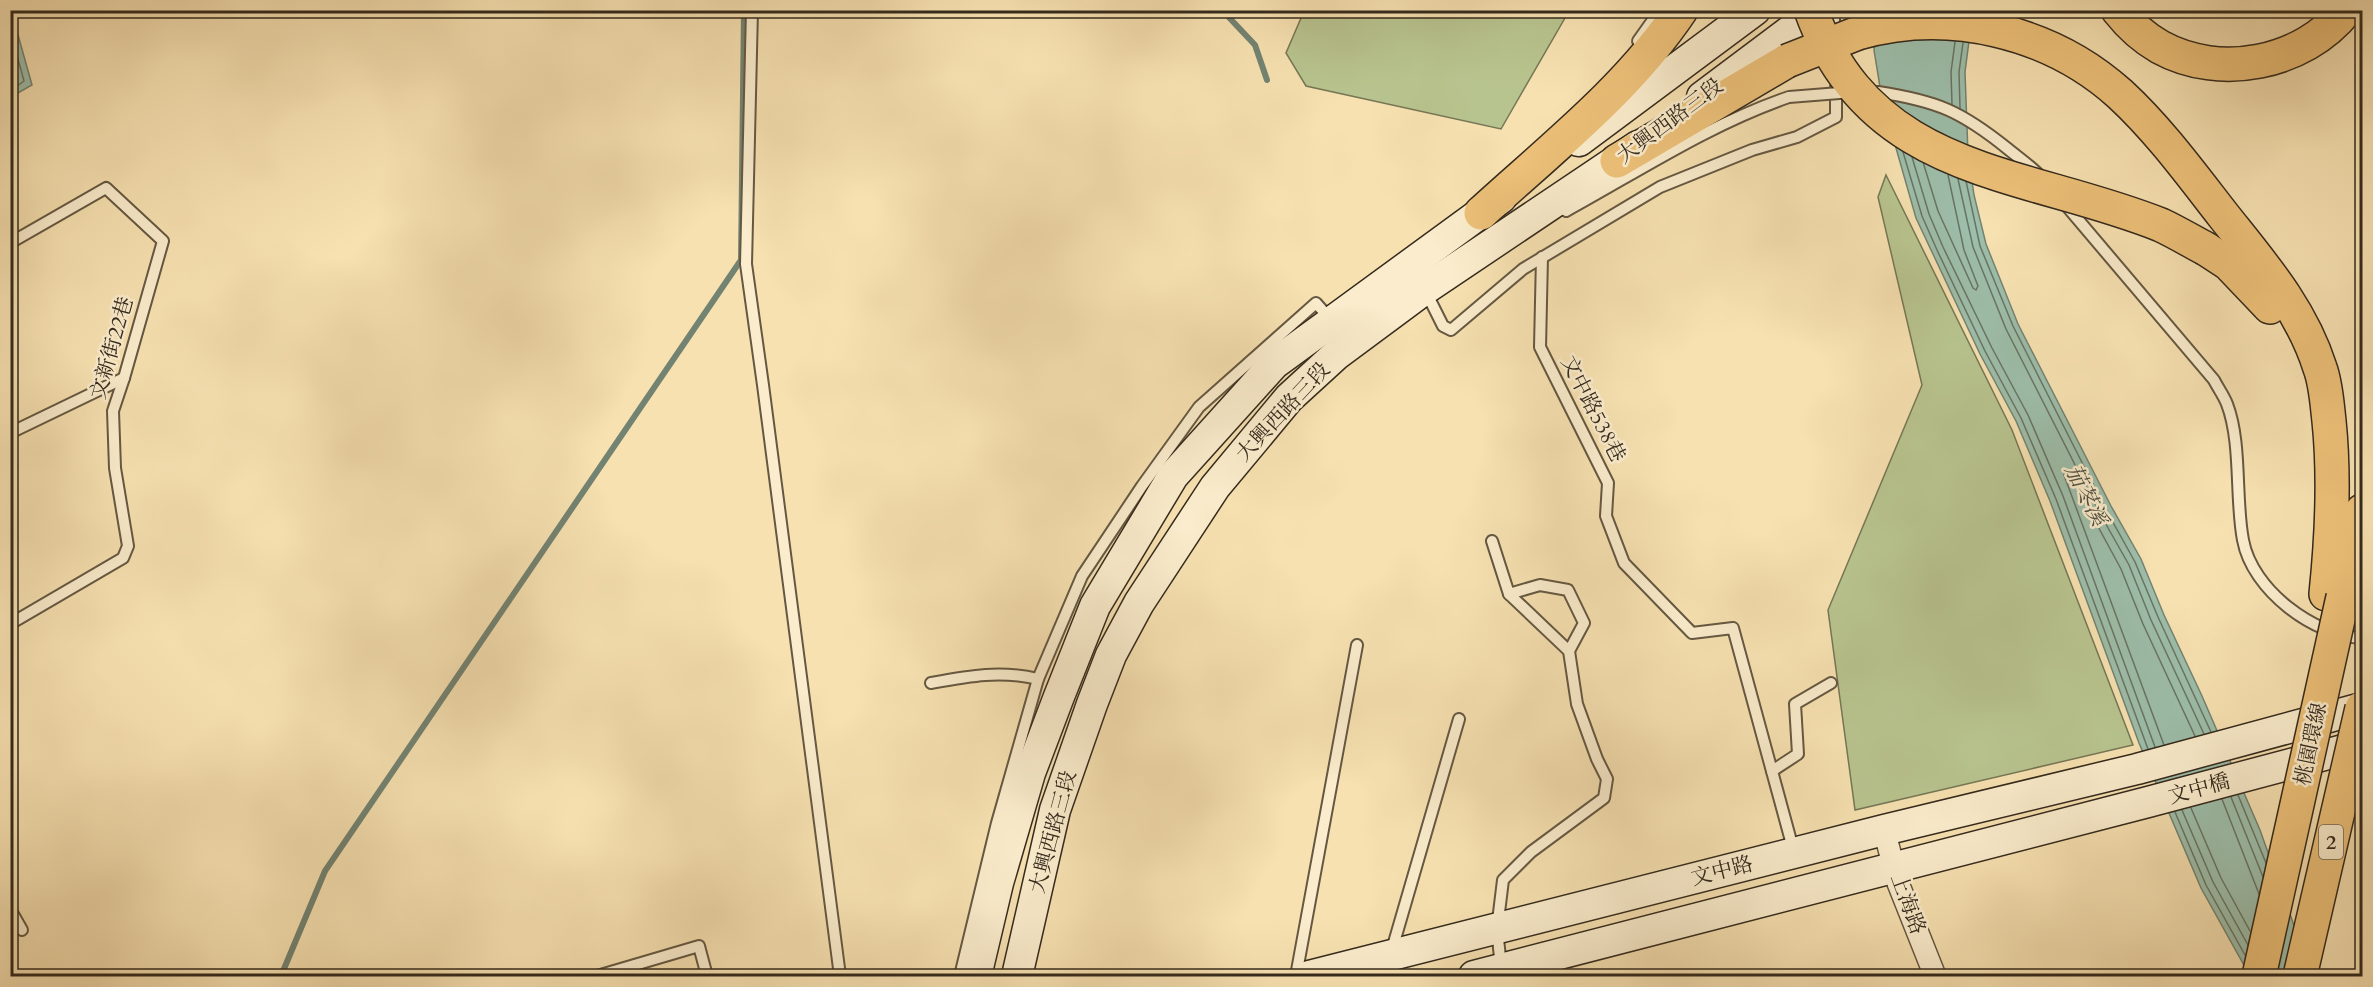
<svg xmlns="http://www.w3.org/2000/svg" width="2373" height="987" font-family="Cardo,'Noto Serif TC',serif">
<rect width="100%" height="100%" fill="#f7e1b1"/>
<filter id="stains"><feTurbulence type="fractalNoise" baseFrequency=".00333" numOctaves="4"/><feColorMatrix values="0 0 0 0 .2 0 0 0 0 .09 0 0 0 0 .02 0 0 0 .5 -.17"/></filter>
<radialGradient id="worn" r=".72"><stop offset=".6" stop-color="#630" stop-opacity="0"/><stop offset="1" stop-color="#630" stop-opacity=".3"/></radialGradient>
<g fill="#b8c48f" stroke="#767756" stroke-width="1.5">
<path d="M1304,11V10L1569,11L1501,129L1306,86L1286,53Z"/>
<path d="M1886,175L2012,430L2133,745L1855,810L1828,610L1922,385L1878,197Z"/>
</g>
<g fill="#9dbeaa" stroke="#738372" stroke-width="1.5">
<path d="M11,10L32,85L11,97L10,11Z"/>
<path d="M1878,11H1971L1972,18L1965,72L1968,154L1974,195L1986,244L2018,324L2111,506L2141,559L2164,615L2202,696L2260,830L2312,976H2250L2201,888L2139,743L2050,501L2016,421L1980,354L1916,218L1882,99L1874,50Z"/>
</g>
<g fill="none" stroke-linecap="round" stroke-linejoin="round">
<g stroke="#687464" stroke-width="1.5">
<path d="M10,30L24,81L10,91"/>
<path d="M1952,105L1951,72L1955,42"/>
<path d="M1960,108L1959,72L1963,43"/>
<path d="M1903,152L1922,216L1937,250L1985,351L2021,418L2056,499L2148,749"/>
<path d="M1912,157L1929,214L1943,247L1992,348L2028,415L2063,496L2155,747"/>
<path d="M1923,162L1938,211L1973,288L1976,290L1978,286L1964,250L1948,175"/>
<path d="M1958,179L1973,247L2006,329L2099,512L2129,565L2151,620L2204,734"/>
<path d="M1966,181L1980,246L2013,326L2105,508L2135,562L2158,617L2211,732"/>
<path d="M2164,745L2064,475L2065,471L2069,473L2121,569L2143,624L2195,736"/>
<path d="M2238,795L2266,863"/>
<path d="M2231,797L2263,877"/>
<path d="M2222,799L2259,894"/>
<path d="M2191,808L2221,878L2250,931"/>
<path d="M2182,810L2213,882L2248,945"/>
<path d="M2175,812L2206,885L2245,955"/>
</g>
<g stroke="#738372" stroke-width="6">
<path d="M1222,10L1255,45L1267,80"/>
<path d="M281,976L325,871L741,260L744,10"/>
</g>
<g stroke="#655842" stroke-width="14">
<g id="lane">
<path d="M752,10L746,264L763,385L840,976"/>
<path d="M1834,10V32"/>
<path d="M1638,41L1660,10"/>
<path d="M1878,92C1937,101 1961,111 2008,149C2019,158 2031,166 2040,176"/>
<path d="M2064,203L2214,380C2218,388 2224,396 2227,404C2242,443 2235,499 2243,540C2252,590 2314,636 2362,638"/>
<path d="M1566,211C1639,171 1710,124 1789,97"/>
<path d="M10,243L106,188L163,241L124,378L113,411L115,468L128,546L123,558L10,624"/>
<path d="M1542,257L1540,347L1608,483L1606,516L1624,563L1692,633L1733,628L1794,852"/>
<path d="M1426,292L1443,326L1451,330L1523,269L1660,187L1752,150L1797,137L1836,117V87"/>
<path d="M10,433L124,378"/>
<path d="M1492,541L1509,594L1569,651L1577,704L1597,759L1607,779L1604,798L1531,852L1503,880L1497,929L1501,967"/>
<path d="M1509,594L1540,585L1568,590L1584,623L1569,651"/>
<path d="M931,683C969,676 1000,670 1038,679"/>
<path d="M1772,771L1798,754L1795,704L1831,683"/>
<path d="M10,909L22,930"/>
<path d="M1391,953L1459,719"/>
<path d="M597,976L699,946L707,976"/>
<path d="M960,976L997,823L1038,679L1082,576L1142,486L1199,407L1316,303L1331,320"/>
<path d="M1296,976L1357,645"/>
</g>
</g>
<g stroke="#655842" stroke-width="24">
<path id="street" d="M1884,830L1898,883L1935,976"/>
</g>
<g stroke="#342a1d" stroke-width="33">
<g id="secondary">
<path d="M1702,97L1818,10"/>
<path d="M1579,141L1755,10"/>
<path d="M976,976L998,883L1030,773L1058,699L1095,606L1173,476L1274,364L1501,198"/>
<path d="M1017,976L1055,810L1092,704L1111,655L1139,603L1215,487L1289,398L1336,355L1425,289L1638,146"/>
<path d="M1309,976L1884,830L2137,769L2362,708"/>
<path d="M1474,976L2148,802L2362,745"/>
</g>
</g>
<g stroke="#342a1d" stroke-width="36">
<g id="highway">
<path d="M2118,10C2129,24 2144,38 2160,47C2220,80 2303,64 2346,10"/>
<path d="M1858,33C1948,7 2050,31 2120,94C2159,130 2191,174 2223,215C2261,263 2301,308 2320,368C2326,384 2327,404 2329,421C2335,479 2332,536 2326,594"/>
<path d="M1617,161L1787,61"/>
<path d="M1481,213C1551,149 1628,89 1681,10"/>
<path d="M2206,249L2229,264L2270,307"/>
<path d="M2344,597L2362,511"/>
</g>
</g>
<use href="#lane" stroke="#faeccc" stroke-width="10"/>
<use href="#street" stroke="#faeccc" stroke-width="21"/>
<use href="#secondary" stroke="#faeccc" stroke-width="30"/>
<use href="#highway" stroke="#ecc078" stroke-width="33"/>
<g stroke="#655842" stroke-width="14" stroke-linecap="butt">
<path id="lane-bridge" d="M1789,97L1852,92"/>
</g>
<g stroke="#342a1d" stroke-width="36" stroke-linecap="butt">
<g id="highway-bridge">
<path d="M1811,10C1870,176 2024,170 2161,225C2176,232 2191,241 2206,249"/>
<path d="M1787,61L1858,33"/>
<path d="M2259,976L2343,597"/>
<path d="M2300,976L2362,708"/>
</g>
</g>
<use href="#lane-bridge" stroke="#faeccc" stroke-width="10"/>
<use href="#highway-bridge" stroke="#ecc078" stroke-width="33"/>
</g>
<g text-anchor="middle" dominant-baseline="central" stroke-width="5" stroke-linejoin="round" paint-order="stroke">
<rect fill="#faeccc" stroke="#6f6452" stroke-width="1.5" x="2319" y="825" width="24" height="34" rx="4.5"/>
<g font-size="20" font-weight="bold" fill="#342a1d">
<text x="2331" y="842">2</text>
</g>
<g font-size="21" fill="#342a1d" stroke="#faeccc">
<text transform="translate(1670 121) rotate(-37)">大興西路三段</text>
<text transform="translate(112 348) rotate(-74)">文新街22巷</text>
<text transform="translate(1593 409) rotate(63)">文中路538巷</text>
<text transform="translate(1283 412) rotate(-47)">大興西路三段</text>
<text transform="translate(2311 744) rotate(-78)">桃園環線</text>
<text transform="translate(2199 789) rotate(-15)">文中橋</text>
<text transform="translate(1053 832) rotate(-75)">大興西路三段</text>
<text transform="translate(1722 871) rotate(-14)">文中路</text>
<text transform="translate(1908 904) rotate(70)">上海路</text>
</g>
<g font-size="22" font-style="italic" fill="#4e4f40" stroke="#faeccc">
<text transform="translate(2086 495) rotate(63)">茄苳溪</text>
</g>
</g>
<rect width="2373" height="987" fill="none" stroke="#f7e1b1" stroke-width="36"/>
<rect x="12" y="12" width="2349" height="963" fill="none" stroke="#342a1d" stroke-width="3"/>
<rect x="18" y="18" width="2337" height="951" fill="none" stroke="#342a1d" stroke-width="1.5"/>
<rect width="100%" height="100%" filter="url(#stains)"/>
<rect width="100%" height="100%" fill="url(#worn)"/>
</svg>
